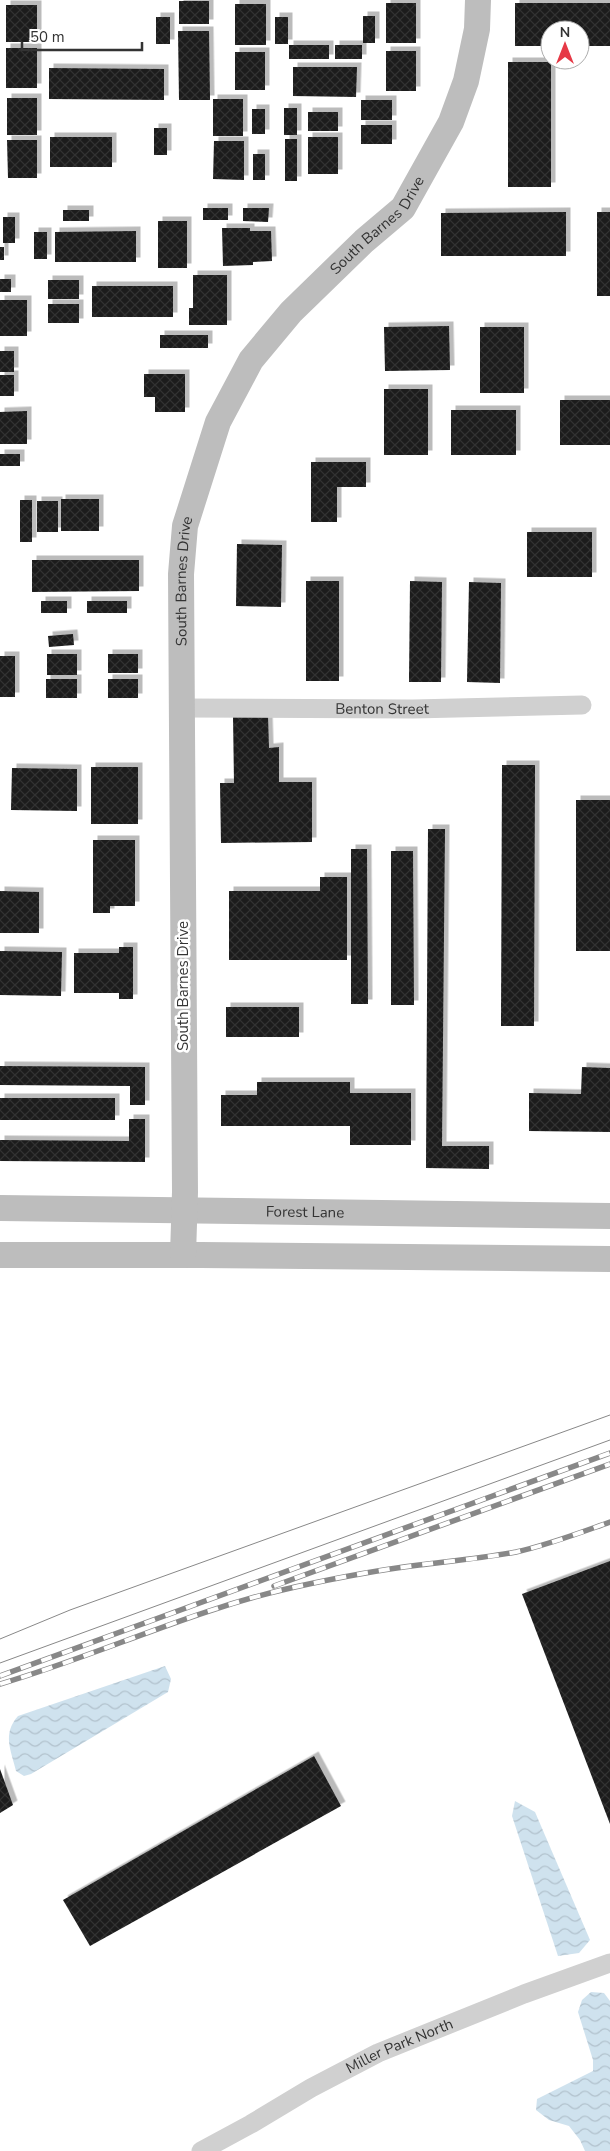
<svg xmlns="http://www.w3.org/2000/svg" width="610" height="2151" font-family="'Nunito Sans',sans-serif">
<defs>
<pattern id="water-waves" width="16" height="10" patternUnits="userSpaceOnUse" patternTransform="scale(1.25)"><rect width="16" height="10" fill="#cfe2ee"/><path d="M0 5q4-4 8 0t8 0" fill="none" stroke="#b2c2cd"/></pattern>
<pattern id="building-cross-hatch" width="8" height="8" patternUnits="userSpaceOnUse" patternTransform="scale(1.25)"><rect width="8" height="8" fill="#1a1a1a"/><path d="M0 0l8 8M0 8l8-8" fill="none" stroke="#333"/></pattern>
<filter id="shadow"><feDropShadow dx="4.5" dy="-4.5" stdDeviation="0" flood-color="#0004"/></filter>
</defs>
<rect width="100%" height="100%" fill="#fff"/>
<g fill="url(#water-waves)">
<path d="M165,1666L171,1679L168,1692L31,1774L24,1776L16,1771C11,1750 2,1734 18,1716Z"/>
<path d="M515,1801L535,1812L590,1940L579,1953L558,1956L512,1816Z"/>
<path d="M591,1992L604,1993L610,2001V2151H585L580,2140L569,2126L549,2120L536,2110L537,2099L593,2071V2060L578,2012L582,2000Z"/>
</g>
<g fill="url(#building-cross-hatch)" filter="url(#shadow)">
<rect x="179" y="1" width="30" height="23"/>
<rect x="386" y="3" width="30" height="40"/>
<path d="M515,3H610V46H580V30H550V46H515Z"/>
<rect x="235" y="4" width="31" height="41"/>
<rect x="6" y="5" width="31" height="37"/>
<rect x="363" y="16" width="12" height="27"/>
<rect x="156" y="17" width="14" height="27"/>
<rect x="275" y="17" width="13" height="27"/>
<path d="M178,31H209L210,100H179Z"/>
<rect x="289" y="45" width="40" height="14"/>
<rect x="335" y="45" width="27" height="14"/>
<rect x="6" y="48" width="31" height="40"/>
<rect x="386" y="51" width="30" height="40"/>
<rect x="235" y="52" width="30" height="38"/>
<rect x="508" y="62" width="43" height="125"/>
<path d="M293,67H357L356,97L293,96Z"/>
<path d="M49,68L164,69V100L49,99Z"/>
<rect x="7" y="98" width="30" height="37"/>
<rect x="213" y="99" width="30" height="37"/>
<rect x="361" y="100" width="31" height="20"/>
<rect x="284" y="108" width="13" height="27"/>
<rect x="252" y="109" width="13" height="25"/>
<rect x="308" y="112" width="30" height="19"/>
<rect x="361" y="125" width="31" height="19"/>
<rect x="154" y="128" width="13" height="27"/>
<rect x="50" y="137" width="62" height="30"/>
<rect x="308" y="137" width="30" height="37"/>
<rect x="285" y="139" width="12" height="42"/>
<path d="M7,140H37V178H8Z"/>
<path d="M214,141H244V180L213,179Z"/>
<rect x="253" y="154" width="12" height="26"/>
<rect x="203" y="208" width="25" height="12"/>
<path d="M243,208H269L268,222L243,221Z"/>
<rect x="63" y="210" width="26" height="11"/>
<path d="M566,212V256H441V213Z"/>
<rect x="597" y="212" width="13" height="84"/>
<rect x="3" y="217" width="12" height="26"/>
<rect x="158" y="221" width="29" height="47"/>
<path d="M222,228H250V231H271L272,261L253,262V265L223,266Z"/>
<path d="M136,231V262H55V232Z"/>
<rect x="34" y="232" width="13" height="27"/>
<rect x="0" y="247" width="4" height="13"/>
<path d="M193,275H227V325H189V308H193Z"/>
<rect x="0" y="279" width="11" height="13"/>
<rect x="48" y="280" width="31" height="19"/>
<rect x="92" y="286" width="81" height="31"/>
<rect x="0" y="300" width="27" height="36"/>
<rect x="48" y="304" width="31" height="19"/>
<path d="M449,326L450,370L385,371L384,327Z"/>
<rect x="480" y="327" width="44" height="66"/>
<rect x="160" y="335" width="48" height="13"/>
<rect x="0" y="351" width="14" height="21"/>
<path d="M144,374H185V412H155V397H144Z"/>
<rect x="0" y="375" width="14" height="21"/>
<rect x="384" y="389" width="44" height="66"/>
<rect x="560" y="400" width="50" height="45"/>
<rect x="451" y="410" width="65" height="45"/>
<path d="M27,411V444H0V412Z"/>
<rect x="0" y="454" width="20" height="12"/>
<path d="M311,462H366V487H337V522H311Z"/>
<rect x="61" y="499" width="38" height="32"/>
<rect x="20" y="500" width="12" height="42"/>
<rect x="37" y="501" width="21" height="31"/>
<rect x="527" y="532" width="65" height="45"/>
<path d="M237,544L282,545L281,607L236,606Z"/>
<path d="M32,560H139V591L32,592Z"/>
<rect x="306" y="581" width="33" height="100"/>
<path d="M410,581L442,582L441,682H409Z"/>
<path d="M469,582L501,583L500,683L467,682Z"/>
<rect x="41" y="601" width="26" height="12"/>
<rect x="87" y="601" width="40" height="12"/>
<path d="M73,634L74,645L49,647L48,636Z"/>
<rect x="47" y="654" width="30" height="21"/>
<rect x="108" y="654" width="30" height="19"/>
<rect x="0" y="656" width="15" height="41"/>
<rect x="46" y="679" width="31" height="19"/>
<rect x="108" y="679" width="30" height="19"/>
<path d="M268,715L269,748L279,747V782H312V842L221,843L220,783H234L233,716Z"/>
<path d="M502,765H535L534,1026H501Z"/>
<rect x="91" y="767" width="47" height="57"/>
<path d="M12,768L77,769V811L11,810Z"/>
<rect x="576" y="800" width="34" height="151"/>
<path d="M428,829H445L442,1146H489V1169L426,1168Z"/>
<path d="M93,840H135V906H110V913H93Z"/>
<path d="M351,849H367L368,1004H351Z"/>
<path d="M391,851H413L414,1005H391Z"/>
<path d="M320,877H347V960H229V891H320Z"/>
<path d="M0,891L39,892V933H0Z"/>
<path d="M119,947H133V999H119V993H74V953H119Z"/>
<path d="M0,951L62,952L61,996L0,995Z"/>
<rect x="226" y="1007" width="73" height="30"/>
<path d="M0,1066L145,1067V1105H130V1086L0,1085Z"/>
<path d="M582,1067L610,1068V1132L529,1131V1093L581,1094Z"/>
<path d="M257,1082H350V1093H411V1145H350V1126H221V1095H257Z"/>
<rect x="0" y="1098" width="115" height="22"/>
<path d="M129,1119H145V1162L0,1161V1140L129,1141Z"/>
<path d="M610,1561V1824L522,1594Z"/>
<path d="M314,1756L341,1806L90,1946L63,1900Z"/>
<path d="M0,1769L13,1805L0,1813Z"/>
</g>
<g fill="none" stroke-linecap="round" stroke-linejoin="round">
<g stroke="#d0d0d0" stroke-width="19">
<path id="s1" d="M182,708L413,709L582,705"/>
<path id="s2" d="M201,2151L251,2124L311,2088L378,2053L524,1994L610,1963"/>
</g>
<g stroke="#bdbdbd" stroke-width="26">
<path id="s3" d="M0,1208L610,1216"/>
<path d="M0,1255H201L610,1259"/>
<path id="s4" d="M183,1255L185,1192L181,574L185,526L218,422L251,360L291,312L364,241L403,208L451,122L466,81L477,29L478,0"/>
</g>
<g stroke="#888" stroke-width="1">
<path d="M0,1639L70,1610L610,1415"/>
<path d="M0,1663L610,1440"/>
</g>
<g stroke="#888" stroke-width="5.5">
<g id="rail">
<path d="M274,1586L610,1464"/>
<path d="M0,1676L610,1453"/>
<path d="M0,1684C99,1655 194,1609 295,1587C336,1578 378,1570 419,1565C451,1561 484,1558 516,1552C548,1545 579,1533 610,1522"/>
</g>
</g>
<use href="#rail" stroke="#fff" stroke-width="4" stroke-dasharray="11" stroke-linecap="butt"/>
</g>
<g text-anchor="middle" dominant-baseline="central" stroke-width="5" stroke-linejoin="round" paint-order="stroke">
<g font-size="15" fill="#333" stroke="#fff">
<text stroke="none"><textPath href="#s4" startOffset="1094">South Barnes Drive</textPath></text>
<text stroke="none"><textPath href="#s4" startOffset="674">South Barnes Drive</textPath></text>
<text stroke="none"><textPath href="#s1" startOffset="200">Benton Street</textPath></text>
<text transform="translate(183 986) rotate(-90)">South Barnes Drive</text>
<text stroke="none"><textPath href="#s3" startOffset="305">Forest Lane</textPath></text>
<text stroke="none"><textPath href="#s2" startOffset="225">Miller Park North</textPath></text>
</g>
</g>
<g transform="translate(565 45)"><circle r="24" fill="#ffffff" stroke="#adadad"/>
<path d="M0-4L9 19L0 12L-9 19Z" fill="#e63946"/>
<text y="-8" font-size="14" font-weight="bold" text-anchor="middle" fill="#333333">N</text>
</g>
<path d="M22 42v8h120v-8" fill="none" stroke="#333333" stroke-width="2.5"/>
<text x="30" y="42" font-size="15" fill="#333333" stroke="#ffffff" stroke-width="4" paint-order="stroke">50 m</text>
</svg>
